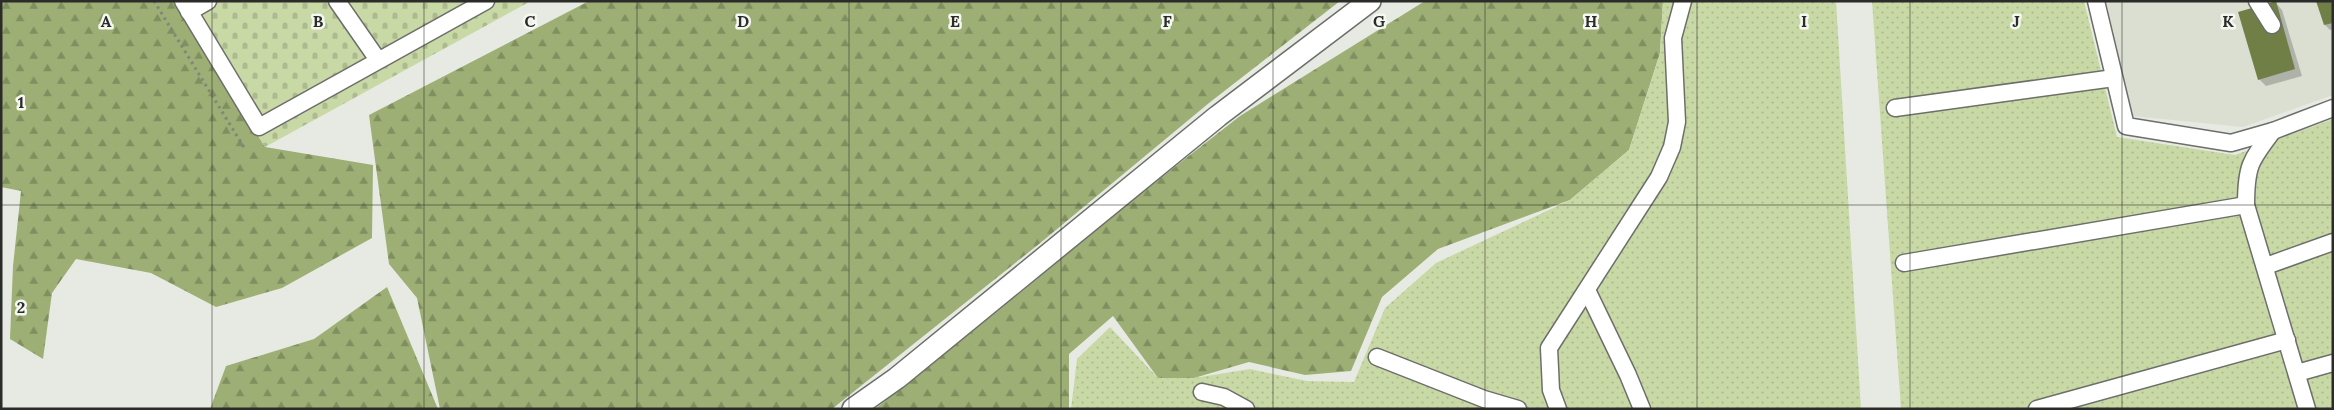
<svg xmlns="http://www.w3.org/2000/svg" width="2334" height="410" font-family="Lora,serif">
<defs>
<pattern id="forest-firs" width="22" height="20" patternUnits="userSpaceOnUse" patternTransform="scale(1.25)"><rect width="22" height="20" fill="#9daf74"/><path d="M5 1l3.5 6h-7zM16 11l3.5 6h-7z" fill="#808f5f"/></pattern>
<pattern id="cemetery-stones" width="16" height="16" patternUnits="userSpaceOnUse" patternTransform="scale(1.25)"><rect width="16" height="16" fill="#c9d9a6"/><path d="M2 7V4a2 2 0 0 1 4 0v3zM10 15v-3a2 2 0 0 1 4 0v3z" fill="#adba8f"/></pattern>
<pattern id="garden-dots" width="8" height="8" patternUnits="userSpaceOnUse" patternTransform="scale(1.25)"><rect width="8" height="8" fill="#c9d9a6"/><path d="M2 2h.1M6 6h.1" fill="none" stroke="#adba8f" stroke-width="1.8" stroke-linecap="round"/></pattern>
</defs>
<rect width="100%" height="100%" fill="#e7eae3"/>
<path fill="#dbdfd2" d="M2106,1H2333V95L2243,127L2132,116Z"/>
<g fill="url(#forest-firs)">
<path d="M1,1H175L265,147L373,165L372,238L282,288L216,307L151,273L76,259L52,293L43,359L10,339L13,266L21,191L1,187Z"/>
<path d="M589,1H1340L1209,103L1039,244L832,409H440L417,298L389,264L369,115Z"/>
<path d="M1425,1H1663L1660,53L1629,150L1570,200L1438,249L1382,297L1351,371L1305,375L1249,362L1194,378H1158L1113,316L1069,354V409H875L998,311L1126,205L1240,116Z"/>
<path d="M387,287L438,409H210L226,366L314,339Z"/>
</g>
<path fill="url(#cemetery-stones)" d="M175,1H531L265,147Z"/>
<g fill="url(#garden-dots)">
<path d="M1663,1H1836L1861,409H1071L1077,359L1110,327L1158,378H1194L1250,369L1307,381L1354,382L1385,308L1436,263L1570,200L1629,150L1660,53Z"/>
<path d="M1872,1H2084L2117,137L2235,155L2333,119V409H1901Z"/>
</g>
<g fill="#0003">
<path d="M2333,1V29L2330,30L2325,25Z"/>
<path d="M2275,2L2282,10L2302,76L2266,86L2259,79Z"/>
</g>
<g fill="#6f7f46">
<path d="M2276,1L2295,69L2258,80L2238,12Z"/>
<path d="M2316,1H2333V23L2324,25Z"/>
</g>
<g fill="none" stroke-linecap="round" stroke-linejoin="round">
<g stroke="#6d6f6a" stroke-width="19">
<g id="minor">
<path d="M183,1L259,127L486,1"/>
<path d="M337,1L378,60"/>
<path d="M2096,1L2126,126L2231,143L2273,131L2333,108"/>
<path d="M2257,1L2272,25"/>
<path d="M189,12L208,1"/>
<path d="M1895,108L2114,78"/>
<path d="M2273,131C2250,161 2246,166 2246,205L2307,409"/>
<path d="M1904,263L2246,205"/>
<path d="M2266,266L2333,242"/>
<path d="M1587,290L1628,375L1642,409"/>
<path d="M1377,357L1484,399L1518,409"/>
<path d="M2297,373L2333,363"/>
<path d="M1202,392L1224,397L1246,409"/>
<path d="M1558,409L1551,390L1549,348L1659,177L1672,147L1677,122L1673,38L1683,1"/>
<path d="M2037,409L2287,340"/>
</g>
</g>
<g stroke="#6d6f6a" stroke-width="24">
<path id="major" d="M853,409L897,378L1218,116L1370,1"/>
</g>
<path stroke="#82847f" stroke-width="3" stroke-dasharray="2.5 4" stroke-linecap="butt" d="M154,1L245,149"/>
<use href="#minor" stroke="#fff" stroke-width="16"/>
<use href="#major" stroke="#fff" stroke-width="21"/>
</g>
<path fill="none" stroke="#2b2b29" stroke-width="1" stroke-opacity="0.55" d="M212,1V409M424,1V409M637,1V409M849,1V409M1061,1V409M1273,1V409M1485,1V409M1697,1V409M1910,1V409M2122,1V409M1,205H2333"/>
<g font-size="16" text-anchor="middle" font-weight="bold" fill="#2b2b29" stroke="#f5f7f1" stroke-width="5" stroke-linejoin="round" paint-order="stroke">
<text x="106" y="27">A</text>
<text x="318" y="27">B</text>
<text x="530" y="27">C</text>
<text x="743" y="27">D</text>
<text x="955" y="27">E</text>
<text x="1167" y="27">F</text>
<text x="1379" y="27">G</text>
<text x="1591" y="27">H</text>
<text x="1804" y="27">I</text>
<text x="2016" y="27">J</text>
<text x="2228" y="27">K</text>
<text x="21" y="108">1</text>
<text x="21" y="313">2</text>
</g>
<rect width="2334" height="410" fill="none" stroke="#2b2b29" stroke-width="5"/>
</svg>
